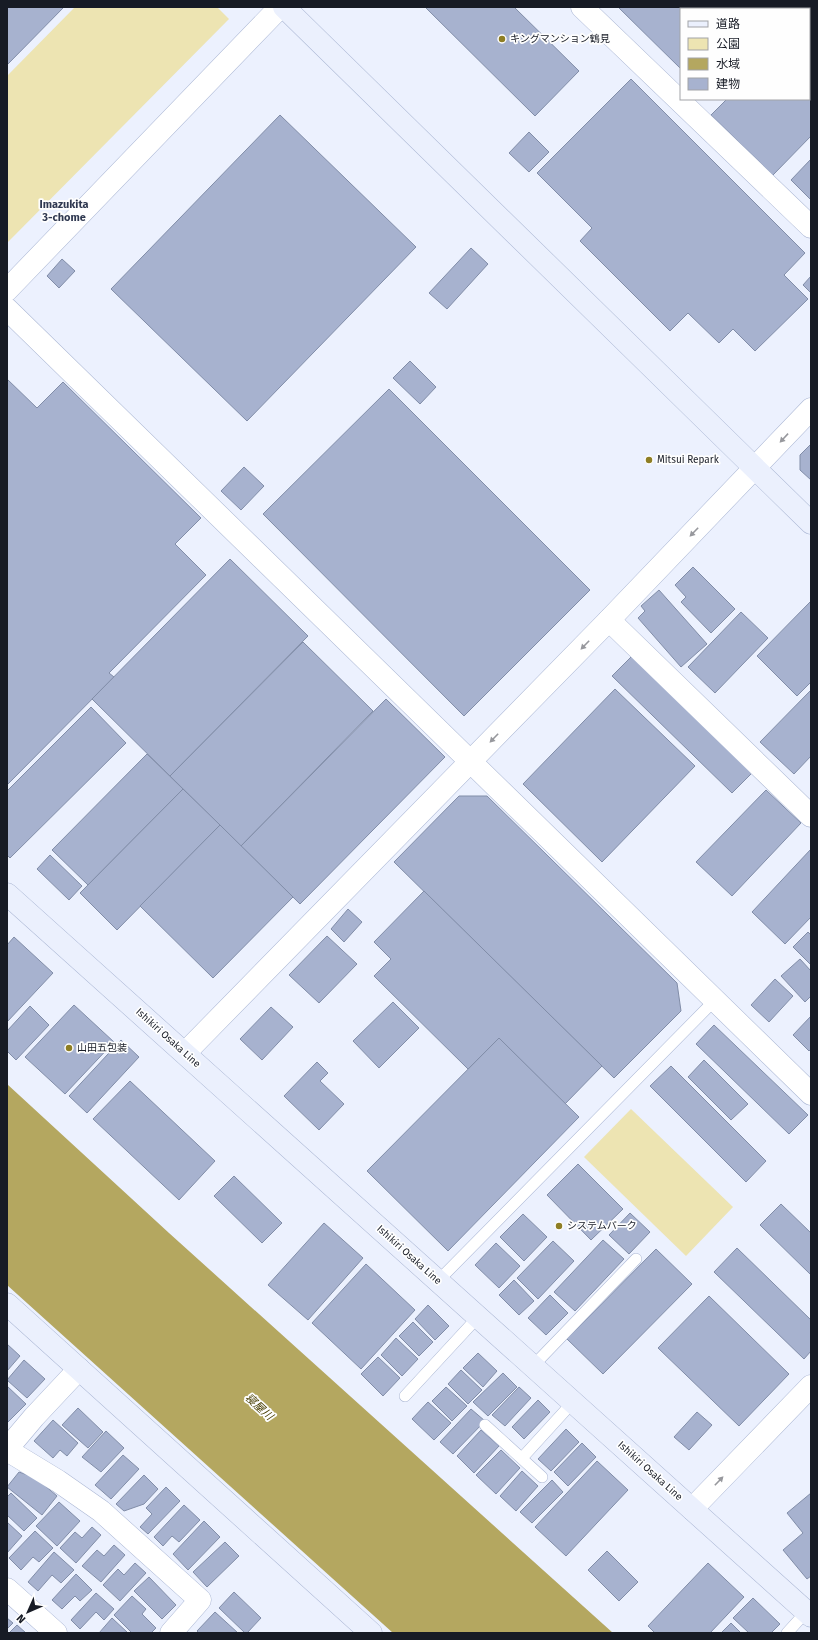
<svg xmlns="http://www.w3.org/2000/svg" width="818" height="1640" font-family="'Fira Sans','Noto Sans JP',sans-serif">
<rect width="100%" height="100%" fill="#ecf1fe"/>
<g fill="#ede4b2">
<path d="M75,7H217L229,19L7,243V76Z"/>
<path d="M631,1109L733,1207L686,1256L584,1157Z"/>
</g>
<path fill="#b4a760" d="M7,1084L169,1233L613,1633H393L7,1285Z"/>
<g fill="#a7b2cf" stroke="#818da8">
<path d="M7,7H64L7,65Z"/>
<path d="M425,7H514L579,71L535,116Z"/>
<path d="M618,7H800L798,9H681V69Z"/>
<path d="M809,15L811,17V136L773,175L711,115L727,99H809Z"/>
<path d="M631,79L805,253L784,275L808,299L755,351L733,329L719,343L688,313L670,331L580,241L592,228L537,173Z"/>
<path d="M280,115L416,247L247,421L111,289Z"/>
<path d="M529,132L549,152L529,172L509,153Z"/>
<path d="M811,159V200L791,180Z"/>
<path d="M471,248L488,264L447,309L429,293Z"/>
<path d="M62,259L75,271L59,288L47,276Z"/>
<path d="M811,276V293L803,285Z"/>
<path d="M410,361L436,387L420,404L393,378Z"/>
<path d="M7,379L37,408L63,382L201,518L175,544L206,575L109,673L114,677L7,785Z"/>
<path d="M389,389L590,590L464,716L263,514Z"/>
<path d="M811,444V480L800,470V455Z"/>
<path d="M244,467L264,486L241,510L221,491Z"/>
<path d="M230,559L308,636L170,776L92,699Z"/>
<path d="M693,567L735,609L711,633L681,602L686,597L675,585Z"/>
<path d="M659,590L707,644L681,667L638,618L645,611L641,606Z"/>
<path d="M811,601V682L797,696L757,656Z"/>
<path d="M741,612L768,638L715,693L688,667Z"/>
<path d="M303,642L373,711L241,846L170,776Z"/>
<path d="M633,655L753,772L732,793L612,676Z"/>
<path d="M615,689L695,766L602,862L523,784Z"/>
<path d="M811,690V756L794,774L760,742Z"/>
<path d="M386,699L445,757L300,904L241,846Z"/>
<path d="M91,707L126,743L10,858L7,855V791Z"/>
<path d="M147,754L183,789L88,885L52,850Z"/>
<path d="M183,789L220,825L117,930L80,893Z"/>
<path d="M766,790L801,823L732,896L696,862Z"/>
<path d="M459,796H487L677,983L681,1011L614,1078L394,862Z"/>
<path d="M220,825L293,897L213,978L140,906Z"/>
<path d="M811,849V917L785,944L752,912Z"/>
<path d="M50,855L82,886L69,900L37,869Z"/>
<path d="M424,891L602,1066L565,1104L499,1038L468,1069L374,976L391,959L374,942Z"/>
<path d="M348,909L362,922L344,942L331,929Z"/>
<path d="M808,932L811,935V965L793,947Z"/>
<path d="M327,936L357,964L319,1003L289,975Z"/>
<path d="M14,937L53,973L7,1022V945Z"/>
<path d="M800,959L811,971V996L805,1002L781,976Z"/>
<path d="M775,979L793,996L769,1022L751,1005Z"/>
<path d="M393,1002L419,1028L379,1068L353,1041Z"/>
<path d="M74,1005L114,1042L65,1094L25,1057Z"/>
<path d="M30,1006L49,1025L16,1060L7,1051V1031Z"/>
<path d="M271,1007L293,1027L262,1060L240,1039Z"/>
<path d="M811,1016V1049L809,1051L793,1035Z"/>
<path d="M714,1025L808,1115L789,1134L696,1044Z"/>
<path d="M499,1038L579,1117L448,1251L367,1171Z"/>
<path d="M121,1040L139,1057L87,1113L69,1096Z"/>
<path d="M704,1060L748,1104L731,1120L688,1077Z"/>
<path d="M317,1062L328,1073L320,1081L344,1104L319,1130L284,1096Z"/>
<path d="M671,1066L766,1161L746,1182L650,1086Z"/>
<path d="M130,1081L215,1161L179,1200L93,1119Z"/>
<path d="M578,1164L623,1209L591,1240L547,1195Z"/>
<path d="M234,1176L282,1223L262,1243L214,1196Z"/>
<path d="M781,1204L811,1233V1275L760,1225Z"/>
<path d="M630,1213L650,1232L629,1254L609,1235Z"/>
<path d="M523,1214L547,1237L524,1261L500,1237Z"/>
<path d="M324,1223L363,1258L308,1320L268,1285Z"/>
<path d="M603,1240L624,1259L575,1311L554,1292Z"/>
<path d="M553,1241L574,1261L538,1299L517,1278Z"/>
<path d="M496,1243L520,1266L499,1288L475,1265Z"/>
<path d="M737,1248L811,1320V1351L804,1359L714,1272Z"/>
<path d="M656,1249L692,1284L603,1374L567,1339Z"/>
<path d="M366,1264L415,1310L361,1369L312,1323Z"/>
<path d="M514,1280L534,1301L519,1315L499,1295Z"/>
<path d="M550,1295L568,1313L546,1335L528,1318Z"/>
<path d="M709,1296L789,1374L739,1426L658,1348Z"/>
<path d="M428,1305L449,1326L435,1340L415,1319Z"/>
<path d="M413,1322L433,1342L419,1356L399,1336Z"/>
<path d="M396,1338L418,1359L402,1376L381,1355Z"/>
<path d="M7,1344L20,1356L7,1371Z"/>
<path d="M478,1353L497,1371L483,1387L463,1368Z"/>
<path d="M378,1357L400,1378L383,1396L361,1374Z"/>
<path d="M24,1360L45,1379L27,1398L7,1380Z"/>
<path d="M461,1370L482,1390L468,1404L448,1384Z"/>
<path d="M503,1373L517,1387L488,1416L473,1402Z"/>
<path d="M7,1386L26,1404L7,1423Z"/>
<path d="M446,1387L467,1406L452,1421L432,1401Z"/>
<path d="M519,1387L531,1398L505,1426L492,1415Z"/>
<path d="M538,1400L550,1412L524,1439L512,1427Z"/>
<path d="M428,1402L451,1423L434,1440L412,1419Z"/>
<path d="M78,1408L103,1432L88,1448L62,1425Z"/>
<path d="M471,1409L485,1421L453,1454L440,1442Z"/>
<path d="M697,1412L712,1425L689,1450L674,1437Z"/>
<path d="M53,1420L78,1443L67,1456L60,1450L53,1458L34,1441Z"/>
<path d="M566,1429L579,1442L551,1471L538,1459Z"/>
<path d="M481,1430L499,1446L474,1473L457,1456Z"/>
<path d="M106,1431L124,1448L101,1472L82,1457Z"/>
<path d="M582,1443L596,1457L568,1486L554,1472Z"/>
<path d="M501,1450L520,1468L496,1494L476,1475Z"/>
<path d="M123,1455L139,1469L111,1499L95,1485Z"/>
<path d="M597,1461L628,1490L566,1556L535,1527Z"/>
<path d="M522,1471L538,1486L516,1511L500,1496Z"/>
<path d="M19,1472L36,1478L57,1496L42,1515L7,1487Z"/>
<path d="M144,1475L158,1489L144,1504L124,1511L116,1504Z"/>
<path d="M552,1480L563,1492L532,1523L520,1512Z"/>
<path d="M166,1487L180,1501L148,1534L140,1527L152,1514L146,1508Z"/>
<path d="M11,1493L37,1518L24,1531L7,1515V1497Z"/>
<path d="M811,1493V1576L807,1579L783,1550L803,1533L787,1513Z"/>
<path d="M59,1502L80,1521L57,1546L36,1526Z"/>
<path d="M184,1505L200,1520L179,1542L172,1536L163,1546L154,1537Z"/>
<path d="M204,1521L220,1537L188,1570L173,1554Z"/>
<path d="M7,1522L22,1536L7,1553Z"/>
<path d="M92,1527L101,1535L76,1563L60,1548L75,1532L82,1538Z"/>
<path d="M35,1531L53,1548L39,1562L33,1557L21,1570L9,1558Z"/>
<path d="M225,1542L239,1556L207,1587L193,1572Z"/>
<path d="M114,1545L125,1555L101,1582L82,1566L97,1550L104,1556Z"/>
<path d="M607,1551L638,1582L619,1601L588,1570Z"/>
<path d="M54,1552L74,1570L61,1583L52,1575L38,1591L28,1582Z"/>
<path d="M135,1563L146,1573L120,1601L103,1585L118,1569L124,1575Z"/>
<path d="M708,1563L744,1597L710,1633H655L648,1626Z"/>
<path d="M76,1574L92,1590L80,1601L75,1596L62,1609L52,1600Z"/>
<path d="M149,1577L176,1605L162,1619L134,1591Z"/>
<path d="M234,1592L261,1618L247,1633H245L219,1608Z"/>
<path d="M96,1593L114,1609L104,1620L96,1612L80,1629L71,1620Z"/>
<path d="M132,1596L146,1609L142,1614L156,1628L151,1633H132L114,1615Z"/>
<path d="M753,1598L780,1624L771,1633H749L733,1618Z"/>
<path d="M215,1612L238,1633H199L197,1631Z"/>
<path d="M7,1618L13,1623L7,1629Z"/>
<path d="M112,1618L128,1633H99Z"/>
<path d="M731,1623L741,1633H721Z"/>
<path d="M17,1625L26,1633H9Z"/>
</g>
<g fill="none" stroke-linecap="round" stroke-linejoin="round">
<g stroke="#abb7d4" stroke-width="12">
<g id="lane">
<path d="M438,1281L715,1000"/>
<path d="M533,1366L636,1259"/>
<path d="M405,1396L478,1317"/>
<path d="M485,1425L542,1477"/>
<path d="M522,1458L573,1402"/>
<path d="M787,1633L806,1612"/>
</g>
</g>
<g stroke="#abb7d4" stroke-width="23">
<g id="street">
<path d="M582,7L811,227"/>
<path d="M7,290L280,7"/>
<path d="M7,309L811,1094"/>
<path d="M609,620L811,816"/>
<path d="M185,1053L609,620L811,409"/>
<path d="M7,1449L34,1417L79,1369"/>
<path d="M7,1450L58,1481L101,1511L200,1600L171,1633"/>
<path d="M692,1509L811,1386"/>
<path d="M7,1589L56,1633"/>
</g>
</g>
<g stroke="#abb7d4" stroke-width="23">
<g id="secondary">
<path d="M284,7L811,523"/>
<path d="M7,894L811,1616"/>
<path d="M7,1304L371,1633"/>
</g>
</g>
<use href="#lane" stroke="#fff" stroke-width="11"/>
<use href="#street" stroke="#fff" stroke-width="22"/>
<use href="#secondary" stroke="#ebf0fd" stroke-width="22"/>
</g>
<defs><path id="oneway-solid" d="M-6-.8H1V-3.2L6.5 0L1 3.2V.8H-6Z"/></defs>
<g fill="#97989d">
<use href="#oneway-solid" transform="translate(784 438) rotate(133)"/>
<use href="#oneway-solid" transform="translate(694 532) rotate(134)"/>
<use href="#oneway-solid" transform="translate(585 645) rotate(134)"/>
<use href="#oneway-solid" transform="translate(494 738) rotate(134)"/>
<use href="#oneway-solid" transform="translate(719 1481) rotate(-46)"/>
</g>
<g fill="#8e7e24" stroke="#fefefe" stroke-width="1.5">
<circle cx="502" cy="39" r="4"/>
<circle cx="649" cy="460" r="4"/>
<circle cx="69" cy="1048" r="4"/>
<circle cx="559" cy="1226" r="4"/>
</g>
<g text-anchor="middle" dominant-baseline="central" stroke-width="3.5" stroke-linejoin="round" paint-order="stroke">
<g font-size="10" fill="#171b25" stroke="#fefefe" text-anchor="start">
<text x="510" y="39">キングマンション鶴見</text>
<text x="657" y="460">Mitsui Repark</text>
<text x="77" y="1048">山田五包装</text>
<text x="567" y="1226">システムパーク</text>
</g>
<g font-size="10" fill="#171b25" stroke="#fefefe">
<text transform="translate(168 1038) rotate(42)">Ishikiri Osaka Line</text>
<text transform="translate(409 1255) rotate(42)">Ishikiri Osaka Line</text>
<text transform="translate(650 1471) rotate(42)">Ishikiri Osaka Line</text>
</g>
<g font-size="11" font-weight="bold" fill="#2f3850" stroke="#fefefe">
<text x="64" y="204">Imazukita<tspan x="64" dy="13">3-chome</tspan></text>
</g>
<g font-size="11" font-style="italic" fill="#473d01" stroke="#fefefe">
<text transform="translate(259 1407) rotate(42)">寝屋川</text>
</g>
</g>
<rect width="818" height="1640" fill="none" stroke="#171b25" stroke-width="16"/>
<rect x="680" y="8" width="130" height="92" fill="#fefefe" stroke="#a2a3a7"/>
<rect x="688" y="21" width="20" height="6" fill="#ebf0fd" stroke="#a2a3a7"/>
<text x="716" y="28" font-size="12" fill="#171b25">道路</text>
<rect x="688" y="38" width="20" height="12" fill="#ede4b2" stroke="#a2a3a7"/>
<text x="716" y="48" font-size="12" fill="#171b25">公園</text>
<rect x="688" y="58" width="20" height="12" fill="#b4a760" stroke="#a2a3a7"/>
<text x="716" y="68" font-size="12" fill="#171b25">水域</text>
<rect x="688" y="78" width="20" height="12" fill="#a7b2cf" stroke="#a2a3a7"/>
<text x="716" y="88" font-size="12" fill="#171b25">建物</text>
<g transform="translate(28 1612) rotate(225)" stroke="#fefefe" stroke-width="3" paint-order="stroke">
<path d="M0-3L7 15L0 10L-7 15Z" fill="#171b25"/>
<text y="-6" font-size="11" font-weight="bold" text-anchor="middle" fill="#171b25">N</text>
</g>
</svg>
